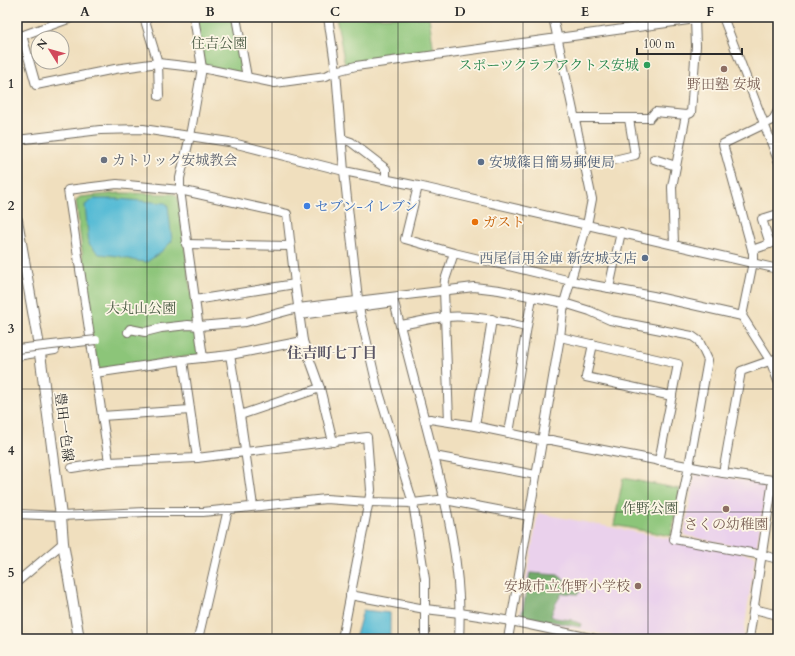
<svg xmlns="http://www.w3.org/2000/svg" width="795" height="656" font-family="Cardo,'Noto Serif JP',serif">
<rect width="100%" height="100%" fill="#fcf5e5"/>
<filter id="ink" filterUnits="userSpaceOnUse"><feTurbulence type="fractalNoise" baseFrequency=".025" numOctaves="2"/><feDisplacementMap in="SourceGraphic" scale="8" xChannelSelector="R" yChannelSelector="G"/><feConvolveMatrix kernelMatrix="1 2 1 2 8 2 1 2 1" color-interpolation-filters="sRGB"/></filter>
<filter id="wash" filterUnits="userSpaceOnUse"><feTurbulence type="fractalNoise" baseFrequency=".012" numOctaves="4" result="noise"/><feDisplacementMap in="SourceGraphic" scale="16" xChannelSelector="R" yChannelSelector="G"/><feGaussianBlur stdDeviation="0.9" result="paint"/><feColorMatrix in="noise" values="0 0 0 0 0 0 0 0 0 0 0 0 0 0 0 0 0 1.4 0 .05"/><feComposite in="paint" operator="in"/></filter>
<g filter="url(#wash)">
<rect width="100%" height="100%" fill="#f0dfbe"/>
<g fill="#ead1ec">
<path d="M695,472L767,484L756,551L684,535Z"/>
<path d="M538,513L753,555L755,557L743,639H627L522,618L520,615Z"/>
</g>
<g fill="#8cc579" stroke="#5c7852">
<path d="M196,17H234L244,74L203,66Z"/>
<path d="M336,17H429L434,52L345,65Z"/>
<path d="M120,193L174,194L178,197L199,353L198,355L100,369L98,367L93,342L76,200L80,197Z"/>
<path d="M623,478L680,489L671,536L614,525Z"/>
</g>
<path fill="#71aa69" stroke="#4e6a4a" d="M530,573L558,575L566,581V588L580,591L578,594L562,593L555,605L551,616L555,618L571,620L581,624L580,627L523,616L522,614Z"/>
<g fill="#57bbd5" stroke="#417380">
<path d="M94,199H118L165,203L168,205L172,241L161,252L147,262L137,261L118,256L99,254L89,244L85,205Z"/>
<path d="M363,610L390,613V639H355Z"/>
</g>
</g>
<g filter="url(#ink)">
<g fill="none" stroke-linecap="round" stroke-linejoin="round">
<g stroke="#706a5e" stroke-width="10">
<g id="minor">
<path d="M144,17L158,63L159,96"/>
<path d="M194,17L202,68L190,136L180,178V190L203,358"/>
<path d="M236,17L247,77"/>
<path d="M328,17L336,71L344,171L359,308L377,386L413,503L425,579V639"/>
<path d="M723,17L778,160"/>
<path d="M22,35L36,85L115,69L158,63L202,68L275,83L326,76L336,71L356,66L710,17"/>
<path d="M18,37L74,17"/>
<path d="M778,111L773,120L723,144L753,253V262L742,316L770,360L778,381"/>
<path d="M686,115L691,113L696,46L695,19"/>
<path d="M575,118H650L655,112L686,115L672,187L674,244"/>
<path d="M342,139L351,142L386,169V179"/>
<path d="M17,140L100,130L143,129L229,142L344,171L418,186L778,269"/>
<path d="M654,159L676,166"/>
<path d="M585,167L635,155L629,119"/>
<path d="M418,186L405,239L454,253L571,281L653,296L742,316"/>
<path d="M186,244L290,246"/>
<path d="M770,244L762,219L778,214"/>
<path d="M752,250L778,241"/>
<path d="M609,288L621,232"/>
<path d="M195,300L295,284"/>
<path d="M300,315L394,302C406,348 418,394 430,441C447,506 463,571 459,639"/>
<path d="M400,325C415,323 431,318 446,317C473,315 500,321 526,327"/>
<path d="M128,332L130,329L145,332L161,328L188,325L199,326L246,322L298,308L474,287L499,290L564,303L590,311L610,320L692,336L699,341L708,360L689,466L674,539L762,555L778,559"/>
<path d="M560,337L678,364L659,461"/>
<path d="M593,344L586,377L672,396"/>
<path d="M230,355L240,415L253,506"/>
<path d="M17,356L55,350"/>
<path d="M183,360L197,458"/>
<path d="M95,373L183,360L230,355L303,341"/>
<path d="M240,415L320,388"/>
<path d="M102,416L190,410"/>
<path d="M425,420L430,419L475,426L541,440H551L723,473L773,480L778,478"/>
<path d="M449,421L444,290L445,280L454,253"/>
<path d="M475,426L492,319"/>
<path d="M509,433L532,297"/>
<path d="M434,456L536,475"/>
<path d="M109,462L68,190L117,184L180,190L287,214L295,284L303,341L320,388L333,442"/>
<path d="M72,468L109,462L197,458L367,437L371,490L342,639"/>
<path d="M723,473L741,371L778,358"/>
<path d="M17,514L61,516L145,512H203L326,499L369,502L413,503L438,500H445L529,516"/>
<path d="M17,582L63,543"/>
<path d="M350,595L425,609L460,613L511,621L595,639"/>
<path d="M754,606L758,610L778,615"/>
<path d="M198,639L228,509"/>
<path d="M508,639L560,337L564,303L587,225L592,199L553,17"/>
<path d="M749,639L773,480"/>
</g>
</g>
<g stroke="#706a5e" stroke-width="12">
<path id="major" d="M17,220L39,346L61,516L63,543L79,639"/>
</g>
<use href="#minor" stroke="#fff" stroke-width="8"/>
<use href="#major" stroke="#fff" stroke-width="10"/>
<g stroke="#706a5e" stroke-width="10" stroke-linecap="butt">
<path id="minor-bridge" d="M17,349L96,340"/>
</g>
<use href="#minor-bridge" stroke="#fff" stroke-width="8"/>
</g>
</g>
<path fill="none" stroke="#2b2b2b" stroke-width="1" stroke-opacity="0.55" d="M147,17V639M272,17V639M398,17V639M523,17V639M648,17V639M17,144H778M17,267H778M17,389H778M17,512H778"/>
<circle fill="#2e9e5b" stroke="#fcf5e5" stroke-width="1.5" cx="647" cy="65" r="4"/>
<g fill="#8d6e63" stroke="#fcf5e5" stroke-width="1.5">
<circle cx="724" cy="69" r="4"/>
<circle cx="726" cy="509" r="4"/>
<circle cx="638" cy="586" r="4"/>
</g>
<circle fill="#6b7280" stroke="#fcf5e5" stroke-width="1.5" cx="104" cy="160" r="4"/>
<g fill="#5c6f8a" stroke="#fcf5e5" stroke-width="1.5">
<circle cx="481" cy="162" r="4"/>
<circle cx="645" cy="258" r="4"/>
</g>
<circle fill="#3f7fe0" stroke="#fcf5e5" stroke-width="1.5" cx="307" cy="206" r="4"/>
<circle fill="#e8710a" stroke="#fcf5e5" stroke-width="1.5" cx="475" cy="222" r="4"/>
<g text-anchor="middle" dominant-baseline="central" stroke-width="3.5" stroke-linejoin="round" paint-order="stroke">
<g font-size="14" fill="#485942" stroke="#fcf5e5">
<text x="219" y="43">住吉公園</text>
<text x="141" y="308">大丸山公園</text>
<text x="650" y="508">作野公園</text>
</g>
<g font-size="14" fill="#27864d" stroke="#fcf5e5" text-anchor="end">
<text x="639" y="65">スポーツクラブアクトス安城</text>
</g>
<g font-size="14" fill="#785e54" stroke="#fcf5e5">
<text x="724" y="84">野田塾 安城</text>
<text x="726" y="524">さくの幼稚園</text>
<text x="630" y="586" text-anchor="end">安城市立作野小学校</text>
</g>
<g font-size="14" fill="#5b616d" stroke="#fcf5e5" text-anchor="start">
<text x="112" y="160">カトリック安城教会</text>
</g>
<g font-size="14" fill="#4e5e75" stroke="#fcf5e5" text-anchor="start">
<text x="489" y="162">安城篠目簡易郵便局</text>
<text x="637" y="258" text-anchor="end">西尾信用金庫 新安城支店</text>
</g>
<g font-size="14" fill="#366cbe" stroke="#fcf5e5" text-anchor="start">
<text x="315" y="206">セブン-イレブン</text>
</g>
<g font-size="14" fill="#c56008" stroke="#fcf5e5" text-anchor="start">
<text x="483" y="222">ガスト</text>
</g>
<g font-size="14" fill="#2b2b2b" stroke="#fcf5e5">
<text transform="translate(64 427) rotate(83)">豊田一色線</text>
</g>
<g font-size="15" font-weight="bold" fill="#5a5665" stroke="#fcf5e5">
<text x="332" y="353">住吉町七丁目</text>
</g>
</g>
<rect width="795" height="656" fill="none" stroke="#fcf5e5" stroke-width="44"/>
<g transform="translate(50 50) rotate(307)"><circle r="19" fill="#fcf5e5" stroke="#a8a49b"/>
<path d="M0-3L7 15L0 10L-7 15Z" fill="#d1495b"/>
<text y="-6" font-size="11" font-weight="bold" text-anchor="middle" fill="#2b2b2b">N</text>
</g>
<path d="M637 48v6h105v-6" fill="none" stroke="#2b2b2b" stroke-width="2"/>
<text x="643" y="48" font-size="12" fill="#2b2b2b" stroke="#fcf5e5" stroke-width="3" paint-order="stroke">100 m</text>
<rect x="22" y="22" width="751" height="612" fill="none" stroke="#2b2b2b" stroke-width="1.5"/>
<g font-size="13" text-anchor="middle" font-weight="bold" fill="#2b2b2b">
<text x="85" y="16">A</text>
<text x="210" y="16">B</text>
<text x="335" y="16">C</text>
<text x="460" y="16">D</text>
<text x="585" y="16">E</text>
<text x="710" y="16">F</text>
<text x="11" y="88">1</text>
<text x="11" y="210">2</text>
<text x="11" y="333">3</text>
<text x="11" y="455">4</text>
<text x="11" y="577">5</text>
</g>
</svg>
